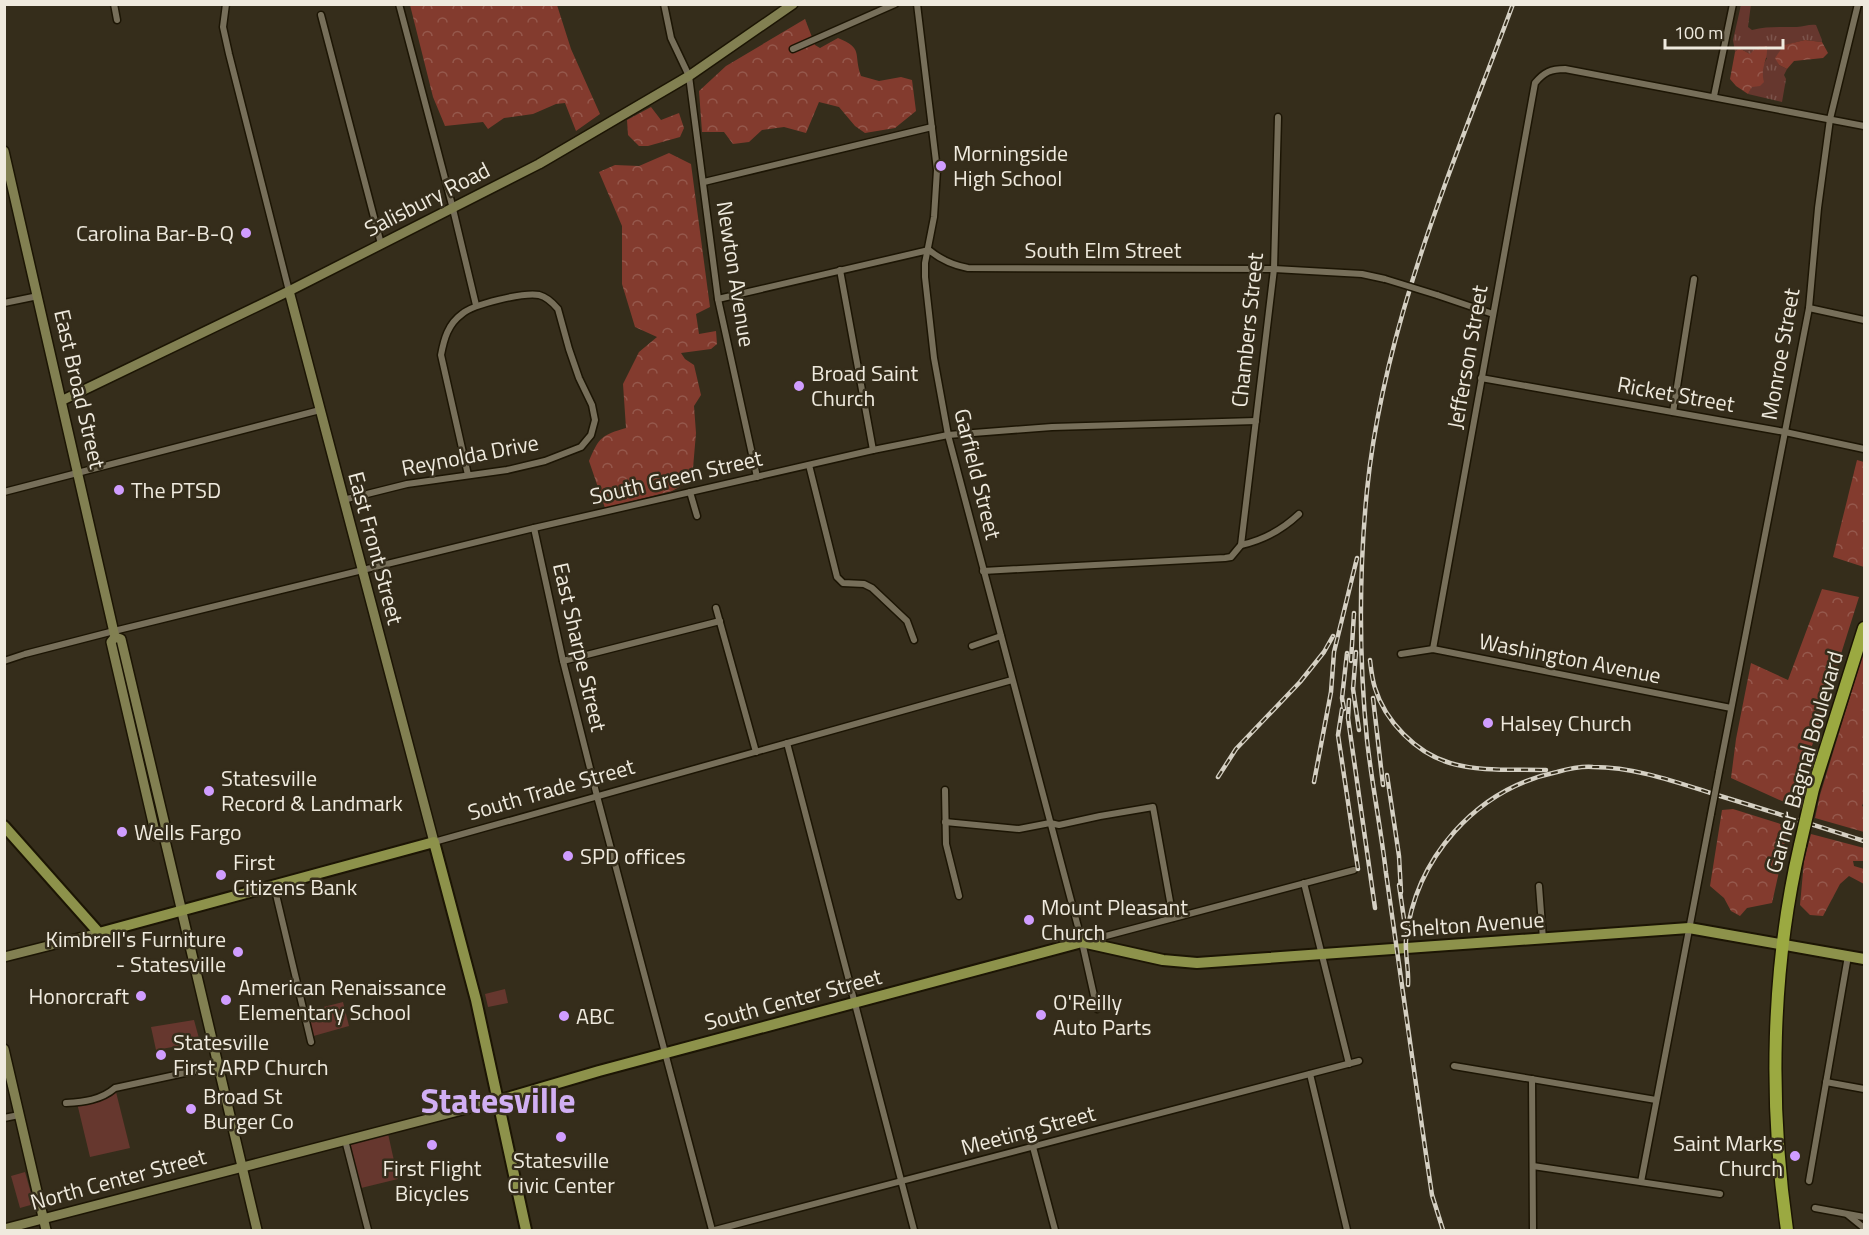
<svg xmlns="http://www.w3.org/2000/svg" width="1869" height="1235" font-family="'Titillium Web',sans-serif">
<defs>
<pattern id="grass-tufts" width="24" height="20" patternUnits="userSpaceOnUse" patternTransform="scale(1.5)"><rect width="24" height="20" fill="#66372e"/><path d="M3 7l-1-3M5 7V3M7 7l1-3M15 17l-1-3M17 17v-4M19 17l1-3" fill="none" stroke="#7c544c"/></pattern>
<pattern id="forest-crowns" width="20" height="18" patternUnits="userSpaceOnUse" patternTransform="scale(1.5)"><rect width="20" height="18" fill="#833b2e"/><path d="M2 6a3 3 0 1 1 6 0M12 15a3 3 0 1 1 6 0" fill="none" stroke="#95584c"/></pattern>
</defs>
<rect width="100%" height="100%" fill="#352d1b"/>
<path fill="url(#grass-tufts)" d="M1751,4L1748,27L1752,30C1767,26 1781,27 1797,27C1804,27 1809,24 1816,25L1822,40V42L1805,40L1785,45L1776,58L1779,65L1787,69L1784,75L1786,79L1782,102L1748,94L1767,58L1750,54L1739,48L1735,52L1733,40L1741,5Z"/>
<g fill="url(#forest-crowns)">
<path d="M410,5H557L571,49L600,114L576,131L565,103L556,104L533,114L504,118L488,129L483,122L445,126L433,97Z"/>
<path d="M805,19L815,45L820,48L838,38C864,49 853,53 861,76L879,81L901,77L912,80L916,111L895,128L865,133L855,126L839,107L819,102L806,133L784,127L762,130L749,142L733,144L724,132H702L699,91L726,66Z"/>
<path d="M1805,40L1822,42L1828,53L1823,58L1794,61L1787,69L1779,65L1775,58L1784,45Z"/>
<path d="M1767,46C1768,62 1760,66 1764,82L1760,86L1752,87L1748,94L1736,86L1730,79L1735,52L1739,48L1750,54L1757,47Z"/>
<path d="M651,107L661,120L679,113L684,128L680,137L648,146H639L628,135L627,120Z"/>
<path d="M669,153L691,164L710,307L696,314L699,334L716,331L717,344L711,349L681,353L685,359L694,365L701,395L694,406L696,433L692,480L672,491L605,508L589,461C599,437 602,435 626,428L623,384L639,352L657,337L635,327L622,284V226L599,172L615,165L639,166Z"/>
<path d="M1857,460L1864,462V567L1833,557Z"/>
<path d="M1822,589L1859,597L1793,806L1731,778L1736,739L1751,663L1788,680Z"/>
<path d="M1864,651V801L1862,806L1864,807V832L1815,818L1820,795Z"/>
<path d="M1733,809L1787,826L1783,854L1772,903L1747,908L1740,916L1731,911L1724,898L1710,886L1722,810Z"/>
<path d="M1811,834L1864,848V861H1853L1854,866L1864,869V884L1849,876L1840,884L1823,916L1810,915L1800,905L1804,861Z"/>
</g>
<g fill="#66372e">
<path d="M505,989L508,1003L488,1007L485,994Z"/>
<path d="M343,1002L349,1026L310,1037L304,1012Z"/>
<path d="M284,1009L286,1017L266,1021L264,1013Z"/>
<path d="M194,1020L200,1042L156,1050L151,1027Z"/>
<path d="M115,1088L130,1148L90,1157L77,1103L105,1096Z"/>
<path d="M387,1129L398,1179L357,1189L345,1140Z"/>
<path d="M25,1172L34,1204L20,1208L11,1176Z"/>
</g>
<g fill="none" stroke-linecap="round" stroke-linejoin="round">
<g stroke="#1c1504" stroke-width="9">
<g id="street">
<path d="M114,4L117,20"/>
<path d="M226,4L223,27L229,54L289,291"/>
<path d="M399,4L453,209L476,305"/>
<path d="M664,4L671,38L689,76L718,299L757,477"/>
<path d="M917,4L937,170L934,217L925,263V277L934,358L948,435L1082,942L1097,1009"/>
<path d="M321,15L381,244"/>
<path d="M793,49L895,4"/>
<path d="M1714,96L1733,4"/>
<path d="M704,182L932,127"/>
<path d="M840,270L873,450"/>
<path d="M1437,295L1493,314"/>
<path d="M718,299L929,250C941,260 952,265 968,268L1274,269L1362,274L1385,279"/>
<path d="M4,303L38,296"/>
<path d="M1809,308L1864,320"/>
<path d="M1481,378L1785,432L1864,449"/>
<path d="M1673,412L1694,279"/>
<path d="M809,465L837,577L843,583L864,584L872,588L907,621L914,640"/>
<path d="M4,492L320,410"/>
<path d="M690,492L697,516"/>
<path d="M343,500L407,484L507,470L545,461L581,447L591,435L595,420L592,405L579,378L569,349L558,309C553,303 547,297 539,295C525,292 473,304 462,314C448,324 444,339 441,355L468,475"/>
<path d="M534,528L563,661L597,796L712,1230"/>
<path d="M1241,545C1264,540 1282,530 1299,514"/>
<path d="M983,571L1225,558L1231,557L1241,545L1274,269L1278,117"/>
<path d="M716,608L756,752"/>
<path d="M972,646L1001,636"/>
<path d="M1433,649L1535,83C1544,72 1551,69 1565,69L1864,126"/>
<path d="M1401,654L1433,649L1731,708"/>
<path d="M4,661L25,654L114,631L534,528L873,450L948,435L1052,427L1256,421"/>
<path d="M563,661L720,621"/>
<path d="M787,743L914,1230"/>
<path d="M1719,772L1809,308L1818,208L1830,119L1858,4"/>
<path d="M945,790L946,844L959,896"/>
<path d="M945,822L1019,829L1050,823L1059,825L1100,816L1153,807L1173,918"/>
<path d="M434,842L1012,680"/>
<path d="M1304,883L1349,1064"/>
<path d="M274,886L311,1042"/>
<path d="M1539,886L1543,939"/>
<path d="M1087,941L1354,870"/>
<path d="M1454,1066L1656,1100"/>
<path d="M1310,1074L1347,1230"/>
<path d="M1532,1079L1533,1230"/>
<path d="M1826,1082L1864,1089"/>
<path d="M66,1103C84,1102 101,1100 115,1088L217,1066"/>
<path d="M4,1118L19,1115"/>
<path d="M345,1140L368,1230"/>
<path d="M1033,1147L1055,1230"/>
<path d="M1533,1166L1720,1194"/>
<path d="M1809,1181L1848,956"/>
<path d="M1641,1182L1711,814"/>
<path d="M1815,1208L1864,1217"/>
<path d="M1848,1215L1864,1228"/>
<path d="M715,1230L1359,1061"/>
</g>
</g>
<g stroke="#1c1504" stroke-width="12">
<g id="secondary">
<path d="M4,151L115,637L111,642L156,836H164"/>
<path d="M289,291L434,842"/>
<path d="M63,400L289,291L539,164L689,76L793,4"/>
<path d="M115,637L121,639L165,825L166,832L164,836L257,1230"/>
<path d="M4,957L99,933"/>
<path d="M4,1049L46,1230"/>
<path d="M4,1229L497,1101"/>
</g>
</g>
<g stroke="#1c1504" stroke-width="14">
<g id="primary">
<path d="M4,826L99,933L434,842L476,1000L526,1230"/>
<path d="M497,1101L599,1071L1082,942L1163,960L1197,963L1689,928L1864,959"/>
</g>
</g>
<g stroke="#1c1504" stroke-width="15">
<g id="highway">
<path d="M1813,789L1864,628"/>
<path d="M1787,1230C1769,1104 1771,970 1800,845"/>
</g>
</g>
<use href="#street" stroke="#776f5a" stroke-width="6"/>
<use href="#secondary" stroke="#828052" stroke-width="9"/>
<use href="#primary" stroke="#8d924b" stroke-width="10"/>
<use href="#highway" stroke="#9ba941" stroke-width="12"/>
<g stroke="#d5d0c3" stroke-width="4.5">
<g id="rail">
<path d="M1356,652L1353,689L1359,730"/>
<path d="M1370,660C1371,669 1372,679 1375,688C1385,721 1416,753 1450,763C1480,772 1514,769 1546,770"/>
<path d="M1351,661L1354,613"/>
<path d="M1373,698L1383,785"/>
<path d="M1349,700L1348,718L1375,908"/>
<path d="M1342,709L1338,735L1358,869"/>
<path d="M1344,709L1342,698L1347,653"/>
<path d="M1387,775L1399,856L1401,892"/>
<path d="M1218,777L1236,749L1300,682L1324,652L1333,636"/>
<path d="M1314,782L1331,692L1334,652L1357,558"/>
<path d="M1399,885L1405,926"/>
<path d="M1408,985C1409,970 1405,955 1406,940C1415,858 1476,789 1557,772C1568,769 1581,766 1593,767C1635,767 1676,782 1717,795C1766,810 1815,825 1864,841"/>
<path d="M1443,1230L1432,1195C1416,1088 1401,981 1386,873C1381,829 1372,785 1367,740C1359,658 1359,572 1367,490C1384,322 1455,161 1513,4"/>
</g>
</g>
<use href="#rail" stroke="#352d1b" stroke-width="2" stroke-dasharray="7" stroke-linecap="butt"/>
<g stroke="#1c1504" stroke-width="9" stroke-linecap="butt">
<g id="street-bridge">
<path d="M1385,279L1437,295"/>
<path d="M1711,814L1719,772"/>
</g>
</g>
<g stroke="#1c1504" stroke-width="15" stroke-linecap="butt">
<path id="highway-bridge" d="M1800,845L1813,789"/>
</g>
<use href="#street-bridge" stroke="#776f5a" stroke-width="6"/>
<use href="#highway-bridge" stroke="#9ba941" stroke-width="12"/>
</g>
<g fill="#d09dff" stroke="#352d1b" stroke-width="2">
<circle cx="941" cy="166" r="6"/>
<circle cx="246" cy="233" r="6"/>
<circle cx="799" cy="386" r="6"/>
<circle cx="119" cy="490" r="6"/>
<circle cx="1488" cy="723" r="6"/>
<circle cx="209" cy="791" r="6"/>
<circle cx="122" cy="832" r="6"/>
<circle cx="568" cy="856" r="6"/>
<circle cx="221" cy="875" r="6"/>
<circle cx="1029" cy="920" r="6"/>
<circle cx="238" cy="952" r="6"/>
<circle cx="141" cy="996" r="6"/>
<circle cx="226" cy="1000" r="6"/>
<circle cx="1041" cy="1015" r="6"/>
<circle cx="564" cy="1016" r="6"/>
<circle cx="161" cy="1055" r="6"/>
<circle cx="191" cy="1109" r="6"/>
<circle cx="561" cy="1137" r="6"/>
<circle cx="432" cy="1145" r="6"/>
<circle cx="1795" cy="1156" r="6"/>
</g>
<g text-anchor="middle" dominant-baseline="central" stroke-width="5" stroke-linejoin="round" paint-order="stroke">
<g font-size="22" fill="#efeade" stroke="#352d1b" text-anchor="start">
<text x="953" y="153">Morningside<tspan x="953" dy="25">High School</tspan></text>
<text x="234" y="233" text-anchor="end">Carolina Bar-B-Q</text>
<text x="811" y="373">Broad Saint<tspan x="811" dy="25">Church</tspan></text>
<text x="131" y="490">The PTSD</text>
<text x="1500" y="723">Halsey Church</text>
<text x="221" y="778">Statesville<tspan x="221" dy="25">Record &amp; Landmark</tspan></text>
<text x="134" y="832">Wells Fargo</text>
<text x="580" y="856">SPD offices</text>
<text x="233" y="862">First<tspan x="233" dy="25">Citizens Bank</tspan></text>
<text x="1041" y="907">Mount Pleasant<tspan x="1041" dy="25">Church</tspan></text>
<text x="226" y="939" text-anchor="end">Kimbrell's Furniture<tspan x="226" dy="25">- Statesville</tspan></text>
<text x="238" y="987">American Renaissance<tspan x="238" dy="25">Elementary School</tspan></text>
<text x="129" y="996" text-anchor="end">Honorcraft</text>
<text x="1053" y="1002">O'Reilly<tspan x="1053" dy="25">Auto Parts</tspan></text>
<text x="576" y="1016">ABC</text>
<text x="173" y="1042">Statesville<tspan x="173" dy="25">First ARP Church</tspan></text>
<text x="203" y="1096">Broad St<tspan x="203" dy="25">Burger Co</tspan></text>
<text x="1783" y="1143" text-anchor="end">Saint Marks<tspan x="1783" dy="25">Church</tspan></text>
<text x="561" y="1160" text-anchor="middle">Statesville<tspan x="561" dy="25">Civic Center</tspan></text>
<text x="432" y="1168" text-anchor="middle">First Flight<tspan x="432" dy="25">Bicycles</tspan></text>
</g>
<g font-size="22" fill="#efeade" stroke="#352d1b">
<text transform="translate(427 199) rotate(-27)">Salisbury Road</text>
<text x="1103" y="250">South Elm Street</text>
<text transform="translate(736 274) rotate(81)">Newton Avenue</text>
<text transform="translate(1247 330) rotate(-84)">Chambers Street</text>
<text transform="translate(1780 354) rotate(-80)">Monroe Street</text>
<text transform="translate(1467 357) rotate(-80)">Jefferson Street</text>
<text transform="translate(80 389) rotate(77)">East Broad Street</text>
<text transform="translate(1676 394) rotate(10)">Ricket Street</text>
<text transform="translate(470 455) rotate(-11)">Reynolda Drive</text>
<text transform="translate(978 474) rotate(76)">Garfield Street</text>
<text transform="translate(676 477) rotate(-13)">South Green Street</text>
<text transform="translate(376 548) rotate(75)">East Front Street</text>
<text transform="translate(580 647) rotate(77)">East Sharpe Street</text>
<text transform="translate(1570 658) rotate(11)">Washington Avenue</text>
<text transform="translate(1804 762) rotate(-74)">Garner Bagnal Boulevard</text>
<text transform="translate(551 789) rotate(-16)">South Trade Street</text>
<text transform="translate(1472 924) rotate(-4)">Shelton Avenue</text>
<text transform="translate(793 999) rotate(-15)">South Center Street</text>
<text transform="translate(1028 1130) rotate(-15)">Meeting Street</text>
<text transform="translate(118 1179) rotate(-15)">North Center Street</text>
</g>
<g font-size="34" font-weight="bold" fill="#d1aff3" stroke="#352d1b">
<text x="498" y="1100">Statesville</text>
</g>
</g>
<rect width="1869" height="1235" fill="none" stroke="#efeade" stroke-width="12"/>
<path d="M1665 39v9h118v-9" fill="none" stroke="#efeade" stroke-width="3"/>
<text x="1674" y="39" font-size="18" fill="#efeade" stroke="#352d1b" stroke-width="4.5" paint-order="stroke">100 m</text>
</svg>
